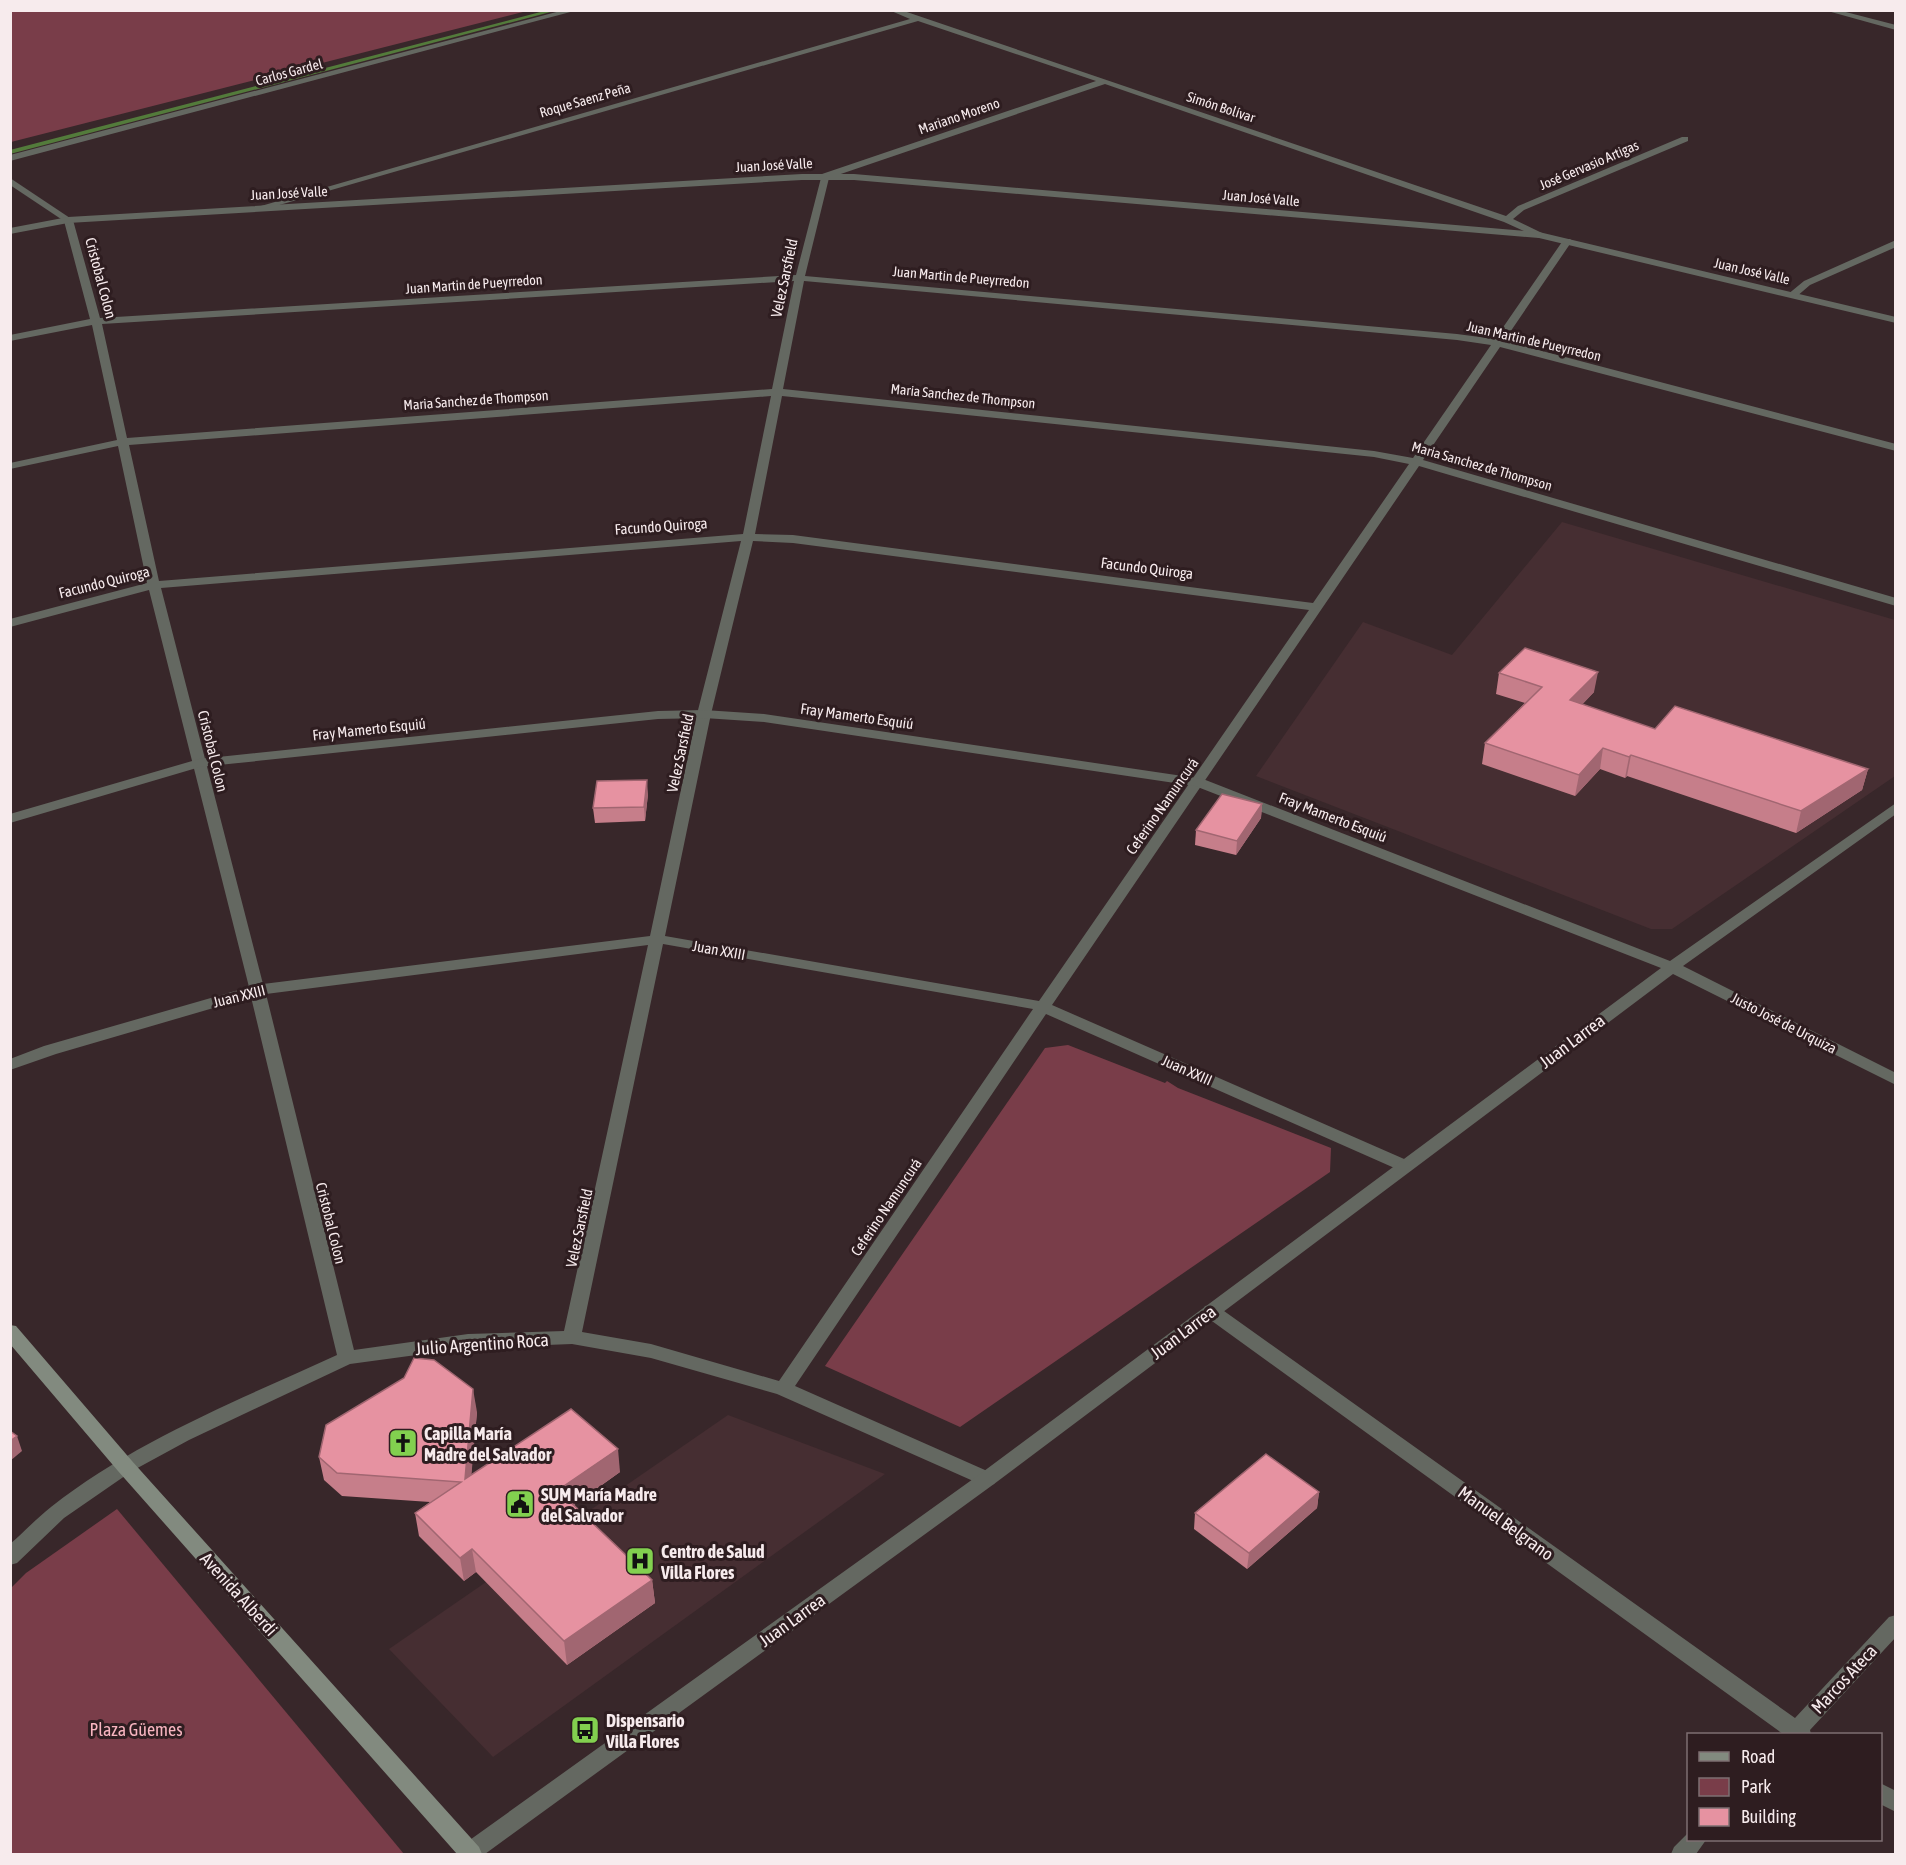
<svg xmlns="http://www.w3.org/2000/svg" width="1906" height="1865" font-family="'Asap Condensed',sans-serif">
<rect width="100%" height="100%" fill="#38272a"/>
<g fill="#462e32">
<path d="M1562,522L1895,620V776L1672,929H1651L1256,776L1363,622L1452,655Z"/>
<path d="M728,1415L885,1474L493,1757L389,1649Z"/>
</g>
<g fill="#793d49">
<path d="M11,10H527V11L11,142Z"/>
<path d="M1068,1045L1165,1083L1167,1081L1178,1088L1331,1148L1330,1172L960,1427L825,1366L1045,1048Z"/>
<path d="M117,1509L404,1854H11V1588L26,1573Z"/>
</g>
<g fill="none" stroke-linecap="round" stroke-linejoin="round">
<path fill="#537b3b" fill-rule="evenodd" d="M548,10H558L10,154V150Z"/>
<g fill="#646861" fill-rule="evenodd">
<path d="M564,10H578L10,161V155Z"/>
<path d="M889,10H901L1506,216L1518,206L1682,137H1688V141L1524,210L1513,219L1542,233V237L1539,238L1504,222L1105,84L829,178L805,276L1457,334L1495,339L1564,239H1570L1572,241L1504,341L1896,444V451L1500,347L1423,460L1896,598V606L1419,466L1052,1005L1411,1162L1413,1166L1411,1170H1399L1046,1014L795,1386L994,1474L997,1479L994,1484L987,1486L980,1484L777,1394L651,1358L572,1344L468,1348L350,1364L189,1440L132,1471L64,1518L17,1563L10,1565V1544C24,1532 37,1518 51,1507C136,1440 239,1400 337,1355L251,997L56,1054L10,1070V1059L44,1046L249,987L149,590L10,627V619L147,583L118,446L10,469V463L117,440L92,325L10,341V335L90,319L64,221L10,185V178L73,220L100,318L796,275L822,174L1096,81L918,21L262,210L254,208L910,19ZM794,281L772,389L127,438L102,324ZM804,281L1457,340L1491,345L1413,458L1374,451L783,389ZM771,396L743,534L159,581L129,445ZM782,396L1374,457L1409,464L1313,603L793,535L755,534ZM741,541L697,714L650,936L263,984L161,588ZM753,541L793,543L1309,610L1039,1001L665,936L711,714ZM663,944L1033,1009L779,1381L651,1344L582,1332ZM648,945L564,1331L468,1334L354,1350L266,994Z"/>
<path d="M1824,10H1838L1896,25V30Z"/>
<path d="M1896,240V247L1810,285L1796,297L1787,295L1804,281Z"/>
<path d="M1211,1305L1217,1306L1795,1718L1889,1617L1896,1615V1637L1810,1730L1811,1734H1783L1205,1316L1202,1311L1205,1306Z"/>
<path d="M1880,1783L1896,1791V1812L1880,1804Z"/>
<path d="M1688,1833V1840H1706L1696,1854H1671L1674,1847Z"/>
</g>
<g fill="#646861" fill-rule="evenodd">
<path d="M802,174H854L1539,232L1896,317V323L1539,238L854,180H802L68,223L10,234V228L68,217Z"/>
<path d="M704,710L764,714L1203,779L1670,961L1896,803V814L1683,966L1896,1073V1085L1673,974L994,1484L485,1854H457L460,1847L980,1474L1661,968L1195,786L764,722L704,718L658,719L200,767L10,823V814L199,759L658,711Z"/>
</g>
<path fill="#828a7f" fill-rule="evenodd" d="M10,1325L16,1326L132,1461L479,1847L482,1854H457L118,1471L10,1344Z"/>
</g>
<g fill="#c67e8a">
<path d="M1499,673L1594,692L1582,704L1655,729L1868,769L1862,790L1796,833L1627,776L1625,778L1600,769L1575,796L1482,764L1485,743L1525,703L1496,694Z"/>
<path d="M648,794L645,821L595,823L593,808Z"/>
<path d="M1262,804L1261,818L1236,855L1195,845L1196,830Z"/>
<path d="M477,1412L471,1475L620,1472L574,1505L652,1580L655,1603L567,1665L476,1572L464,1581L419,1536L415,1513L430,1502L342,1496L324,1480L319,1457Z"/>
<path d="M1319,1492L1317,1508L1247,1569L1194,1529L1195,1513Z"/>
</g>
<g fill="#a16671">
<path d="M1598,672L1594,692L1567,721L1570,700Z"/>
<path d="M1603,748L1600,769L1575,796L1579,775Z"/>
<path d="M1631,755L1627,776L1625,778L1629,757Z"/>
<path d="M1868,769L1862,790L1796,833L1801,811Z"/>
<path d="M647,780L648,794L645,821L644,807Z"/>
<path d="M1262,804L1261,818L1236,855L1237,841Z"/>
<path d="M473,1389L477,1412L469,1502L465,1479Z"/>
<path d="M17,1436L22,1451L10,1461V1441Z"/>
<path d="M618,1449L620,1472L562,1513L558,1490Z"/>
<path d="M1319,1492L1317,1508L1247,1569L1249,1553Z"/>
<path d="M472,1549L476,1572L464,1581L460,1558Z"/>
<path d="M652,1580L655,1603L567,1665L564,1641Z"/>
</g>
<g fill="#e692a1" stroke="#a16671" stroke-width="1.5">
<path d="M1525,648L1598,672L1570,700L1655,729L1675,706L1868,769L1801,811L1631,755L1629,757L1603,748L1579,775L1485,743L1542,687L1499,673Z"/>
<path d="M647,780L644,807L593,808L597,781Z"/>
<path d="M1222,794L1262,804L1237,841L1196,830Z"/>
<path d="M414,1358L434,1360L473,1389L465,1479L571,1409L618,1449L558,1490L652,1580L564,1641L472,1549L460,1558L415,1513L461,1482L337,1473L319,1457L326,1425L404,1378Z"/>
<path d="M10,1431L17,1436L10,1441Z"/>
<path d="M1266,1454L1319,1492L1249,1553L1195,1513Z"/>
</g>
<defs>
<g id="church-square" transform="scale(1.5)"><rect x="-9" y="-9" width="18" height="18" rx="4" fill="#82d04f" stroke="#2e1d20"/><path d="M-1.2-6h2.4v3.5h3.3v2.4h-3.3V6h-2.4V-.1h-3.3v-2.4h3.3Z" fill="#111"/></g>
<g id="civic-square" transform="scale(1.5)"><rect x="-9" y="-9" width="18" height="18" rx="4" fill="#82d04f" stroke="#2e1d20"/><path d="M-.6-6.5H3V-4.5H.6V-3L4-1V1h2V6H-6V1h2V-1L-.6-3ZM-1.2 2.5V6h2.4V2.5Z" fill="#111"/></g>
<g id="hospital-square" transform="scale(1.5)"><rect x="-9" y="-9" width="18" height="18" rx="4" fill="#82d04f" stroke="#2e1d20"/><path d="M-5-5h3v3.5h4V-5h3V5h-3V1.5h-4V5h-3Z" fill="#111"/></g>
<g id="bus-square" transform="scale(1.5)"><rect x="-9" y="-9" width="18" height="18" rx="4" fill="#82d04f" stroke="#2e1d20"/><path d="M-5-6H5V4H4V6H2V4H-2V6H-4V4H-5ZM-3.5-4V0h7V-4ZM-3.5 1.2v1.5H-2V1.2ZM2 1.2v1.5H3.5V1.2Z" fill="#111"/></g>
</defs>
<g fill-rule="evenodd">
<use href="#church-square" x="403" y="1443"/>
<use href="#civic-square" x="520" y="1504"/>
<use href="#hospital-square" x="640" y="1561"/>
<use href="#bus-square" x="585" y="1730"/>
</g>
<g text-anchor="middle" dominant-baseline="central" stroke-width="6" stroke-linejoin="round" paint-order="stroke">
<g font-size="14" fill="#f7ebed" stroke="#2e1d20">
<text transform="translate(289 72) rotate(-15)">Carlos Gardel</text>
<text transform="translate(585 100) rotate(-16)">Roque Saenz Peña</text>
<text transform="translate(1221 107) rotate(18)">Simón Bolívar</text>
<text transform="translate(959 116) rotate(-19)">Mariano Moreno</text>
<text transform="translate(774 165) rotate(-3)">Juan José Valle</text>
<text transform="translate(1589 165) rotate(-23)">José Gervasio Artigas</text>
<text transform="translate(289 193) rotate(-3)">Juan José Valle</text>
<text transform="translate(1261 198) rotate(5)">Juan José Valle</text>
<text transform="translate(1752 271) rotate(13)">Juan José Valle</text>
<text transform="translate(961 277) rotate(5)">Juan Martin de Pueyrredon</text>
<text transform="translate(474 284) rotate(-4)">Juan Martin de Pueyrredon</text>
<text transform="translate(1534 341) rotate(13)">Juan Martin de Pueyrredon</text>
<text transform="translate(963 396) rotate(6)">Maria Sanchez de Thompson</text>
<text transform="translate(476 400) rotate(-4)">Maria Sanchez de Thompson</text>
<text transform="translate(1482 466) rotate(16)">Maria Sanchez de Thompson</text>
</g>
<g font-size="15" fill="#f7ebed" stroke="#2e1d20">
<text transform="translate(101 278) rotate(75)">Cristobal Colon</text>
<text transform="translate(784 278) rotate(-78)">Velez Sarsfield</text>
<text transform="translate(661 526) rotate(-4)">Facundo Quiroga</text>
<text transform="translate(1147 568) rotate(7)">Facundo Quiroga</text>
<text transform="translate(104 582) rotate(-14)">Facundo Quiroga</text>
<text transform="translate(857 716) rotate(8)">Fray Mamerto Esquiú</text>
<text transform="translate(369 729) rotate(-6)">Fray Mamerto Esquiú</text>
<text transform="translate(213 751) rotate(76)">Cristobal Colon</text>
<text transform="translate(680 753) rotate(-78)">Velez Sarsfield</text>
<text transform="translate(1162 806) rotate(-55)">Ceferino Namuncurá</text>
<text transform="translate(1333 817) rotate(21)">Fray Mamerto Esquiú</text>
<text transform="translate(719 950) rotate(10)">Juan XXIII</text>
<text transform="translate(239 996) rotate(-14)">Juan XXIII</text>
<text transform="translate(1784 1023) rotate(27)">Justo José de Urquiza</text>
<text transform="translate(1187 1070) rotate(24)">Juan XXIII</text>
<text transform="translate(886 1207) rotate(-56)">Ceferino Namuncurá</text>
<text transform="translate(331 1223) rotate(76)">Cristobal Colon</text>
<text transform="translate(579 1228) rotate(-78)">Velez Sarsfield</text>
</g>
<g font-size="18" fill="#f7ebed" stroke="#2e1d20">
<text transform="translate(1572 1041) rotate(-37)">Juan Larrea</text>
<text transform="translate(1183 1332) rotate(-37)">Juan Larrea</text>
<text transform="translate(482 1344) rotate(-4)">Julio Argentino Roca</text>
<text transform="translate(1506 1523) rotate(36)">Manuel Belgrano</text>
<text transform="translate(239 1594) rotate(48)">Avenida Alberdi</text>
<text transform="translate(792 1620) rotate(-36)">Juan Larrea</text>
<text transform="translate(1844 1679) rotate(-47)">Marcos Ateca</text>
</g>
<g font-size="18" font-weight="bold" fill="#f7ebed" stroke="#2e1d20" text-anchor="start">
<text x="424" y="1433">Capilla María<tspan x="424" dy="21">Madre del Salvador</tspan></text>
<text x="541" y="1494">SUM María Madre<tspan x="541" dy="21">del Salvador</tspan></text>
<text x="661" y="1551">Centro de Salud<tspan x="661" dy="21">Villa Flores</tspan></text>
<text x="606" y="1720">Dispensario<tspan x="606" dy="21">Villa Flores</tspan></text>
</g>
<g font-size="18" fill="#f8b5c0" stroke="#2e1d20">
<text x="136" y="1729">Plaza Güemes</text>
</g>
</g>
<rect width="1906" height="1865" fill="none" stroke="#f7ebed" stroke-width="24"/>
<rect x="1687" y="1733" width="195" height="108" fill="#2e1d20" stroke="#7e6f72" stroke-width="1.5"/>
<rect x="1699" y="1752" width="30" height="9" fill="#828a7f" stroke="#7e6f72" stroke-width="1.5"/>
<text x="1741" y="1763" font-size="18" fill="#f7ebed">Road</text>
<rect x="1699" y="1778" width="30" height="18" fill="#793d49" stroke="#7e6f72" stroke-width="1.5"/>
<text x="1741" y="1793" font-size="18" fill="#f7ebed">Park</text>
<rect x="1699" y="1808" width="30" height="18" fill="#e692a1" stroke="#7e6f72" stroke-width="1.5"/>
<text x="1741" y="1823" font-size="18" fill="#f7ebed">Building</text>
</svg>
